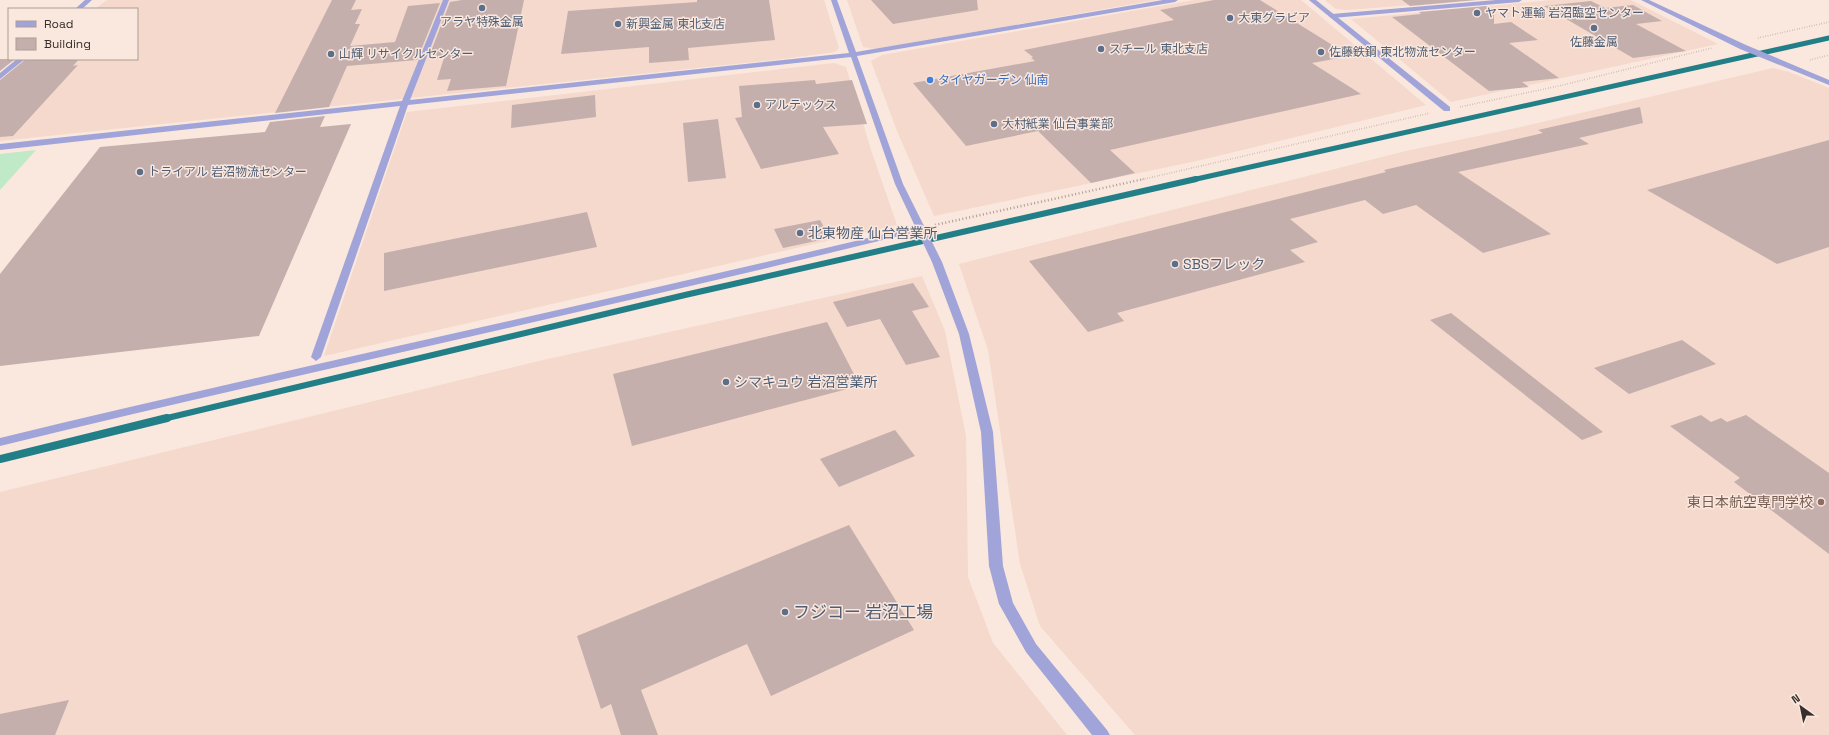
<svg xmlns="http://www.w3.org/2000/svg" width="1829" height="735" font-family="'Space Grotesk','Noto Sans JP',sans-serif">
<rect width="100%" height="100%" fill="#fae7dd"/>
<g fill="#f4d9cc">
<path d="M107,0H824L839,48L835,52L783,59L0,141V88L33,59H137V9H95Z"/>
<path d="M847,0H1156L876,49L863,47Z"/>
<path d="M1194,0H1301L1426,105L1201,160L934,216L897,131L871,61L882,55Z"/>
<path d="M1325,0H1472L1348,10L1336,9Z"/>
<path d="M1552,0H1631L1718,44L1451,102L1351,19Z"/>
<path d="M834,63L846,67L871,150L897,225L324,356L407,112Z"/>
<path d="M1773,68L1789,72L1829,88V735H1135L1040,626L1020,564L988,350L959,264L1406,151L1521,127Z"/>
<path d="M922,276L945,331L966,436L968,577L993,643L1067,735H0V492L539,361Z"/>
</g>
<path fill="#bfe9c7" d="M36,150L0,190V154Z"/>
<g fill="none" stroke-linecap="round" stroke-linejoin="round">
<path stroke="#227f87" stroke-width="5" d="M1192,180L1829,38"/>
<path stroke="#227f87" stroke-width="6" d="M163,419L685,295L1196,179"/>
<path stroke="#227f87" stroke-width="8" d="M0,459L167,418"/>
</g>
<g fill="#c5afad">
<path d="M332,0H356L351,10L362,9L355,24H360L350,46L395,42L408,6L440,3L417,60L347,66L329,107L275,113Z"/>
<path d="M462,0H524L506,86L447,91L451,79L437,80L444,58L428,59L450,2Z"/>
<path d="M697,0H769L775,40L688,48L689,60L649,63V47L561,54L568,11L697,2Z"/>
<path d="M871,0H977L978,10L893,24Z"/>
<path d="M1214,0H1260L1350,56L1312,63L1361,94L1110,150L1135,173L1091,183L1038,131L966,146L913,83L1035,61L1031,58L1033,57L1024,50L1174,20L1160,10Z"/>
<path d="M1402,0H1477L1410,6Z"/>
<path d="M1591,1L1605,8L1633,5L1662,21L1636,24L1686,51L1633,58L1544,6Z"/>
<path d="M1486,6L1494,11V24L1511,22L1538,40L1509,43L1559,78L1522,82L1529,87L1489,91L1392,17L1421,14L1419,12Z"/>
<path d="M0,59H15L0,71Z"/>
<path d="M26,59H79L73,66L78,65L13,136L0,137V80Z"/>
<path d="M815,80L816,84L852,80L867,124L823,127L839,154L761,169L735,118L742,117L739,86Z"/>
<path d="M595,95L596,117L511,128L512,105Z"/>
<path d="M1640,107L1643,123L1579,138L1589,144L1458,172L1551,234L1483,253L1416,205L1383,214L1365,200L1290,219L1318,242L1290,250L1305,262L1117,313L1124,321L1088,332L1029,261L1386,172L1384,170L1543,133L1538,130Z"/>
<path d="M325,116L320,127L351,124L259,336L0,366V274L100,147L265,132L270,122Z"/>
<path d="M718,119L726,178L688,182L683,123Z"/>
<path d="M1829,140V247L1777,264L1647,190Z"/>
<path d="M587,212L597,247L384,291V253Z"/>
<path d="M820,220L830,238L783,248L774,229Z"/>
<path d="M913,283L929,307L912,311L940,357L906,365L880,319L847,327L833,302Z"/>
<path d="M1451,313L1603,432L1582,440L1430,320Z"/>
<path d="M827,322L855,376L847,379L851,388L632,446L613,374Z"/>
<path d="M1682,340L1716,364L1629,394L1594,368Z"/>
<path d="M1701,415L1711,422L1721,418L1727,422L1746,415L1829,473V554L1734,482L1740,478L1670,426Z"/>
<path d="M895,430L915,456L839,487L820,459Z"/>
<path d="M849,525L914,630L771,696L747,644L641,690L658,735H621L611,704L601,709L577,636Z"/>
<path d="M69,700L55,735H0V714Z"/>
</g>
<g fill="none" stroke-linecap="round" stroke-linejoin="round">
<g stroke="#ac9e96" stroke-width="1.5" stroke-dasharray="0.5 2" stroke-linecap="butt">
<path d="M1758,38L1829,22"/>
<path d="M1810,60L1829,55"/>
<path d="M1460,107L1563,85L1712,48"/>
<path d="M1140,180L1430,113"/>
</g>
<path stroke="#ac9e96" stroke-width="2.5" stroke-dasharray="1 2.5" stroke-linecap="butt" d="M935,225L1144,179"/>
<g fill="#a0a4d8" fill-rule="evenodd">
<path d="M85,0H92L82,9H75Z"/>
<path d="M1496,0H1522L1519,2L1332,18L1329,16L1332,14Z"/>
<path d="M17,59H25L0,79V73Z"/>
<path d="M921,225L924,226V230C617,306 307,371 0,446V438C306,364 615,300 921,225Z"/>
</g>
<g fill="#a0a4d8" fill-rule="evenodd">
<path d="M443,0H449L410,100L849,53L831,0H837L856,52L1163,0H1178L1175,2L857,56L903,184L942,262L969,334L993,432L1003,566L1013,603L1036,644L1107,730L1110,735H1092L1026,652L999,604L989,566L981,432L959,334L932,262L895,184L851,57L408,105L321,357L316,361L311,357L400,106L0,150V144L402,101Z"/>
<path d="M1309,0H1316L1450,107V111H1444Z"/>
<path d="M1641,0H1649L1746,45L1829,80V85L1740,49Z"/>
</g>
</g>
<g fill="#5c6f8a" stroke="#fae7dd" stroke-width="1.5">
<circle cx="482" cy="8" r="4"/>
<circle cx="1477" cy="13" r="4"/>
<circle cx="1230" cy="18" r="4"/>
<circle cx="618" cy="24" r="4"/>
<circle cx="1594" cy="28" r="4"/>
<circle cx="1101" cy="49" r="4"/>
<circle cx="1321" cy="52" r="4"/>
<circle cx="331" cy="54" r="4"/>
<circle cx="757" cy="105" r="4"/>
<circle cx="994" cy="124" r="4"/>
<circle cx="140" cy="172" r="4"/>
<circle cx="800" cy="233" r="4"/>
<circle cx="1175" cy="264" r="4"/>
<circle cx="726" cy="382" r="4"/>
<circle cx="785" cy="612" r="4"/>
</g>
<circle fill="#3f7fe0" stroke="#fae7dd" stroke-width="1.5" cx="930" cy="80" r="4"/>
<circle fill="#8d6e63" stroke="#fae7dd" stroke-width="1.5" cx="1821" cy="502" r="4"/>
<g text-anchor="middle" dominant-baseline="central" stroke-width="3" stroke-linejoin="round" paint-order="stroke">
<g font-size="12" fill="#4e5e75" stroke="#fae7dd" text-anchor="start">
<text x="1485" y="13">ヤマト運輸 岩沼臨空センター</text>
<text x="1238" y="18">大東グラビア</text>
<text x="482" y="22" text-anchor="middle">アラヤ特殊金属</text>
<text x="626" y="24">新興金属 東北支店</text>
<text x="1594" y="42" text-anchor="middle">佐藤金属</text>
<text x="1109" y="49">スチール 東北支店</text>
<text x="1329" y="52">佐藤鉄鋼 東北物流センター</text>
<text x="339" y="54">山輝 リサイクルセンター</text>
<text x="765" y="105">アルテックス</text>
<text x="1002" y="124">大村紙業 仙台事業部</text>
<text x="148" y="172">トライアル 岩沼物流センター</text>
</g>
<g font-size="12" fill="#366cbe" stroke="#fae7dd" text-anchor="start">
<text x="938" y="80">タイヤガーデン 仙南</text>
</g>
<g font-size="14" fill="#4e5e75" stroke="#fae7dd" text-anchor="start">
<text x="808" y="233">北東物産 仙台営業所</text>
<text x="1183" y="264">SBSフレック</text>
<text x="734" y="382">シマキュウ 岩沼営業所</text>
</g>
<g font-size="14" fill="#785e54" stroke="#fae7dd" text-anchor="end">
<text x="1813" y="502">東日本航空専門学校</text>
</g>
<g font-size="17" fill="#4e5e75" stroke="#fae7dd" text-anchor="start">
<text x="793" y="612">フジコー 岩沼工場</text>
</g>
</g>
<rect x="8" y="8" width="130" height="52" fill="#fae7dd" stroke="#ac9d96"/>
<rect x="16" y="21" width="20" height="6" fill="#a0a4d8" stroke="#ac9d96"/>
<text x="44" y="28" font-size="12" fill="#362f2b">Road</text>
<rect x="16" y="38" width="20" height="12" fill="#c5afad" stroke="#ac9d96"/>
<text x="44" y="48" font-size="12" fill="#362f2b">Building</text>
<g transform="translate(1801 707) rotate(327)" stroke="#fae7dd" stroke-width="3" paint-order="stroke">
<path d="M0-3L7 15L0 10L-7 15Z" fill="#362f2b"/>
<text y="-6" font-size="11" font-weight="bold" text-anchor="middle" fill="#362f2b">N</text>
</g>
</svg>
